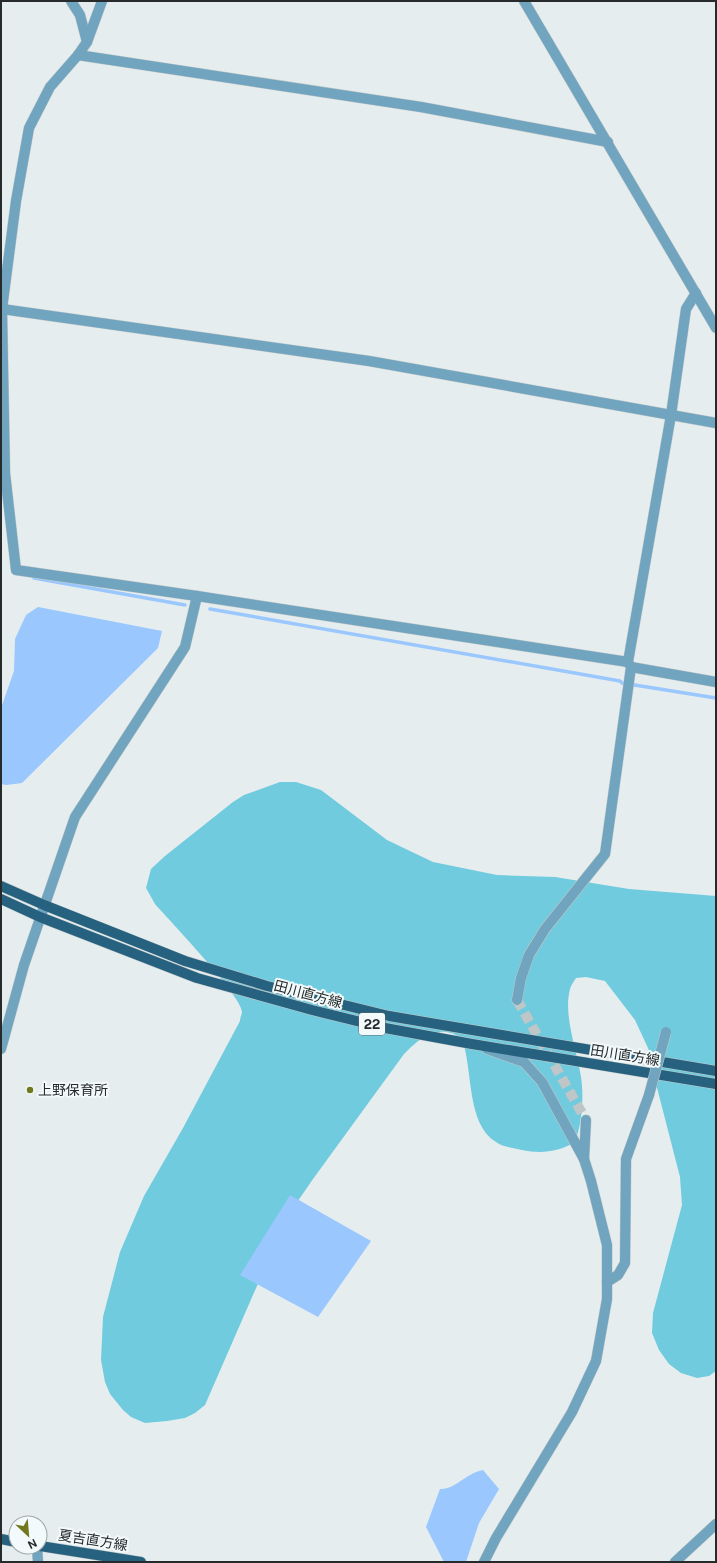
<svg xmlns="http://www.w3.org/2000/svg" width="717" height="1563" font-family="'Public Sans','Noto Sans JP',sans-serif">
<rect width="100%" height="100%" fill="#e5edee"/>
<path fill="#6fcbdd" d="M280,782H296L321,790L387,840L433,862L497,875L555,877L629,889L716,896V1371L709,1376L697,1378L681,1373L669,1364L659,1350L652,1333L653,1313L682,1205L680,1177L654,1076L653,1063L648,1048L635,1020L605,981L586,977L576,978C574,981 571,985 570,989C563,1016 577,1050 581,1077C584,1096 582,1124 575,1142C558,1152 541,1154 522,1150C513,1148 503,1147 496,1142C466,1124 473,1068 462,1039C459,1037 455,1034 451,1033C431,1027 416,1042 404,1054L313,1179L293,1208L270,1256L205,1405L195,1413L185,1418L167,1421L145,1423L131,1417L123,1410L110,1394L105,1382L101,1360L103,1317L120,1252L144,1196L183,1128L240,1021C240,1018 242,1014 242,1012C242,996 169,920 155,904L146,888L151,869L165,856L233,802L244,795Z"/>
<g fill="#99c7fe">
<path d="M38,607L162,631L158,648L22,783L6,785L1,784V708L14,671L15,639L26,615Z"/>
<path d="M290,1195L371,1241L318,1317L240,1275Z"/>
<path d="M483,1470L499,1489L479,1523L466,1562H444L426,1527L440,1489C455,1490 466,1473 483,1470Z"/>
</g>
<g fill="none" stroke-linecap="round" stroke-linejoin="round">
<g stroke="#99c7fe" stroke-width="3.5">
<path d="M34,578L185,605"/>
<path d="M210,609L620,681L622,683L716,698"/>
</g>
<path stroke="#bfc6c7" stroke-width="10" stroke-dasharray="10 5" stroke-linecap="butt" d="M517,1000L586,1120"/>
<g stroke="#c3cacb" stroke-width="11">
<g id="minor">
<path d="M71,1L80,15L87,42"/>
<path d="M102,1L87,42L78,55L50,87L29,128L16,201L2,309L5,473L16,570L197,596L628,662"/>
<path d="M524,1L716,328"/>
<path d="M78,55L421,107L608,142"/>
<path d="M2,309L369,361L716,423"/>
<path d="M631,667L716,682"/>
<path d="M517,1000L521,978L529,955L545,929L605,854L631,667L628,662L671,415L686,309L696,293"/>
<path d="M1,1049L24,965L75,817L185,647L197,596"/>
<path d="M584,1159L586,1120"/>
<path d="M607,1282L618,1275L625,1263L626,1159L649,1095"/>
<path d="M37,1547L38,1562"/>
<path d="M484,1562L496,1538L572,1412L596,1361L607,1299V1245L591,1181L584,1159L542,1082L524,1062L487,1049"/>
<path d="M675,1562L716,1524"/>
</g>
</g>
<g stroke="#c3cacb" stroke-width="11">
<g id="major">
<path d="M1,886L44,905L185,961L267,986L389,1016L716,1071"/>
<path d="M1,899L40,917L197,978L312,1010L385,1028L472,1044L716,1084"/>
<path d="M1,1539L16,1542"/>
<path d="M40,1546L141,1562"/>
</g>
</g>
<use href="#minor" stroke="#70a4bf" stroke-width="10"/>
<use href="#major" stroke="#26627f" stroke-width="10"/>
<g stroke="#c3cacb" stroke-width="11" stroke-linecap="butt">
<path id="minor-bridge" d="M649,1095L666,1032"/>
</g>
<use href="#minor-bridge" stroke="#70a4bf" stroke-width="10"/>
</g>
<circle fill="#73771e" stroke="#f2fafc" stroke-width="1.5" cx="30" cy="1090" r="4"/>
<g text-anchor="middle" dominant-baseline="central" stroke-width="4" stroke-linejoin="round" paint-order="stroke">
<rect fill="#f2fafc" stroke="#646869" stroke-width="1" x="359" y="1013" width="26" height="22" rx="3"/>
<g font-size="13" font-weight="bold" fill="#272a2a">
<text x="372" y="1024">22</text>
</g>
<g font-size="14" fill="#272a2a" stroke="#f2fafc">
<text transform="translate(308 994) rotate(15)">田川直方線</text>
<text transform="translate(625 1055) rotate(9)">田川直方線</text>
<text transform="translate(93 1540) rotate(9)">夏吉直方線</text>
</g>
<g font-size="14" fill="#272a2a" stroke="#f2fafc" text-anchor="start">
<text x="38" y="1090">上野保育所</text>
</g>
</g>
<rect width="717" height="1563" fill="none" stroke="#272a2a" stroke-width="4"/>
<g transform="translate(28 1535) rotate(154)"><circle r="19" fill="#f2fafc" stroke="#a1a7a8"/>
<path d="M0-3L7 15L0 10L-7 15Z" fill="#73771e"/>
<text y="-6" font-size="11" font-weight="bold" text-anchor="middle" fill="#272a2a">N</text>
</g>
</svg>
